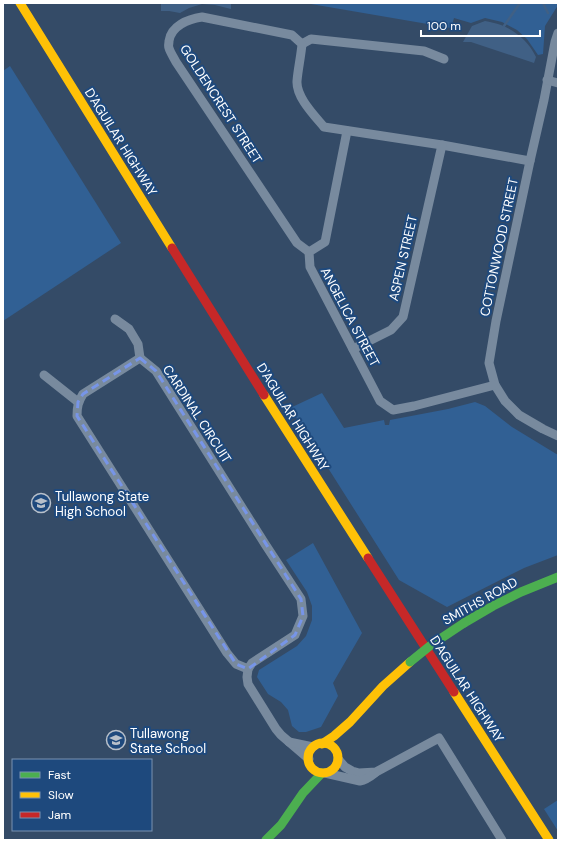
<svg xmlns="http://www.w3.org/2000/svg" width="561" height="843" font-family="'DM Sans',sans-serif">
<rect width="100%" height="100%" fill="#344b67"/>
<g fill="#316094">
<path d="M305,3H558V5L545,26L543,54L538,55L527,39L517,30L502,22L485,18L471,23L454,18L451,28Z"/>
<path d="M10,66L121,243L3,321V71Z"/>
<path d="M322,393L344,428L384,420L385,425H389L390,420L448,409L475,402L485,406L512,427L558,455V555L524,568L447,607L399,580L290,408Z"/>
<path d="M313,543L362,633L333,683L338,696L321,727L306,732H299L292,726L288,710L281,702L268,694L257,677L259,670L297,646L306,636L312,620V606L307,592L286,560Z"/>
<path d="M558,800V831L544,809Z"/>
</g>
<g fill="#406085">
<path d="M161,3H230L231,4V9L215,5L202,4L189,8L180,13L169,11H161Z"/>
<path d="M485,21C490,22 496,23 501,25C516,31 529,42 536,57L534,63L471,42H463L472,26Z"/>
</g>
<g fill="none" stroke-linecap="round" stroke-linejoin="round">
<g stroke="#406085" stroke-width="2.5">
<path d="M543,3L548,13"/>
<path d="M504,26L520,3"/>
</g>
<g stroke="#788a9e" stroke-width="9">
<path d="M558,33L555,42L544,100L530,161L496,321L489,363L495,385L505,401L519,415L543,429L558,436"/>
<path d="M302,44L311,39L424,51L444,59"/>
<path d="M547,80L558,83"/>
<path d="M347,131L325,242L309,252L310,267L380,401L393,410L414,406L495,385"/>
<path d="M309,252L297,243L176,62C174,58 170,52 169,48C168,46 169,44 169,41C171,26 188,19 202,17L292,35L302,44C301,56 298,69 297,81C296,97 314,115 324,127L442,145L530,161"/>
<path d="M115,319L129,329L138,344L140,358"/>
<path d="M353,349L391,330L403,317L442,145"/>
<path d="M140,358L83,394C78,402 77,407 77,416L227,653L236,664L248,669L247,677L248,684L276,729L281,735L309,759"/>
<path d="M140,358L156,371L265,544L301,599L303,616L295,635L252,663L248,669"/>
<path d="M44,375L78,402"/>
<path d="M289,742L313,747"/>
<path d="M338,759L345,767L352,771L359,773L376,772L439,738L502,840"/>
<path d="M325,773L360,781C366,780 370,777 375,773"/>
</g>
<g stroke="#4caf50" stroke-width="9">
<path d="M464,623L493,606L521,592L558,577"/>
<path d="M266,840L281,825L303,793L322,773"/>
</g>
<g stroke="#ffc107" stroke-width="9">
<path d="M20,3L172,248"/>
<path d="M264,395L368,558"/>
<path d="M454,692L549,840"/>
<circle cx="323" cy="758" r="15"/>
<path d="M322,744L334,736L350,722L383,686L410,662"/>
</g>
<g stroke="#c62828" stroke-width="9">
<path d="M172,248L264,395"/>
<path d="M368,558L454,692"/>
</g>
<path stroke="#4caf50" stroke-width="9" d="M410,662L431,645L464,623"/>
</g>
<path fill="none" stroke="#7795e8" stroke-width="3" stroke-dasharray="8 5" stroke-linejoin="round" d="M140,358L156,371L301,599L303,616L295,635L248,669L236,664L77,416L78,402L83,394Z"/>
<defs>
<g id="school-ring" transform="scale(1)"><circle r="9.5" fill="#1e497d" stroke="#b8c0ca" stroke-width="1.5"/><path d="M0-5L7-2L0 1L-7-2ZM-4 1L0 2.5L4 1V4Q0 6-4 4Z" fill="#b8c0ca"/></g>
</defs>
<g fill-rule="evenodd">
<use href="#school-ring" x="41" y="503"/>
<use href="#school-ring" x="116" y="740"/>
</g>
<g text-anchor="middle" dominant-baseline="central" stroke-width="4" stroke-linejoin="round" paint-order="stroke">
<g font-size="13" fill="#fff" stroke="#1e497d">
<text transform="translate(221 104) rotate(57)">GOLDENCREST STREET</text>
<text transform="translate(121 142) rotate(58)">D'AGUILAR HIGHWAY</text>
<text transform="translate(499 247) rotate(-78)">COTTONWOOD STREET</text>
<text transform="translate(403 258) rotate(-77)">ASPEN STREET</text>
<text transform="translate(350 317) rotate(62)">ANGELICA STREET</text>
<text transform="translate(197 414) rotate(57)">CARDINAL CIRCUIT</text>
<text transform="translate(293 417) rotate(58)">D'AGUILAR HIGHWAY</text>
<text transform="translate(480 601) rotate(-29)">SMITHS ROAD</text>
<text transform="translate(467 689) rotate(57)">D'AGUILAR HIGHWAY</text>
</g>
<g font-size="13" fill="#fff" stroke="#1e497d" text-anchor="start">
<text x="55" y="496">Tullawong State<tspan x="55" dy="15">High School</tspan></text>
<text x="130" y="733">Tullawong<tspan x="130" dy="15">State School</tspan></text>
</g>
</g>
<rect width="561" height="843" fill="none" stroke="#ffffff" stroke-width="8"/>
<rect x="12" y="759" width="140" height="72" fill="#1e497d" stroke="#7892b1"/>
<rect x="20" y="772" width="20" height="6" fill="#4caf50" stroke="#7892b1"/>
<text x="48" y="779" font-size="12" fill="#ffffff">Fast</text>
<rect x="20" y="792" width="20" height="6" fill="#ffc107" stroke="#7892b1"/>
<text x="48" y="799" font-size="12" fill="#ffffff">Slow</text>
<rect x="20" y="812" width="20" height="6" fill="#c62828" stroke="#7892b1"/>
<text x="48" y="819" font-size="12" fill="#ffffff">Jam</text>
<path d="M421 30v6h119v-6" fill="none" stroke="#ffffff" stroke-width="2"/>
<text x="427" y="30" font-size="12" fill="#ffffff" stroke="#1e497d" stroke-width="3" paint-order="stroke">100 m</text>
</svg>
